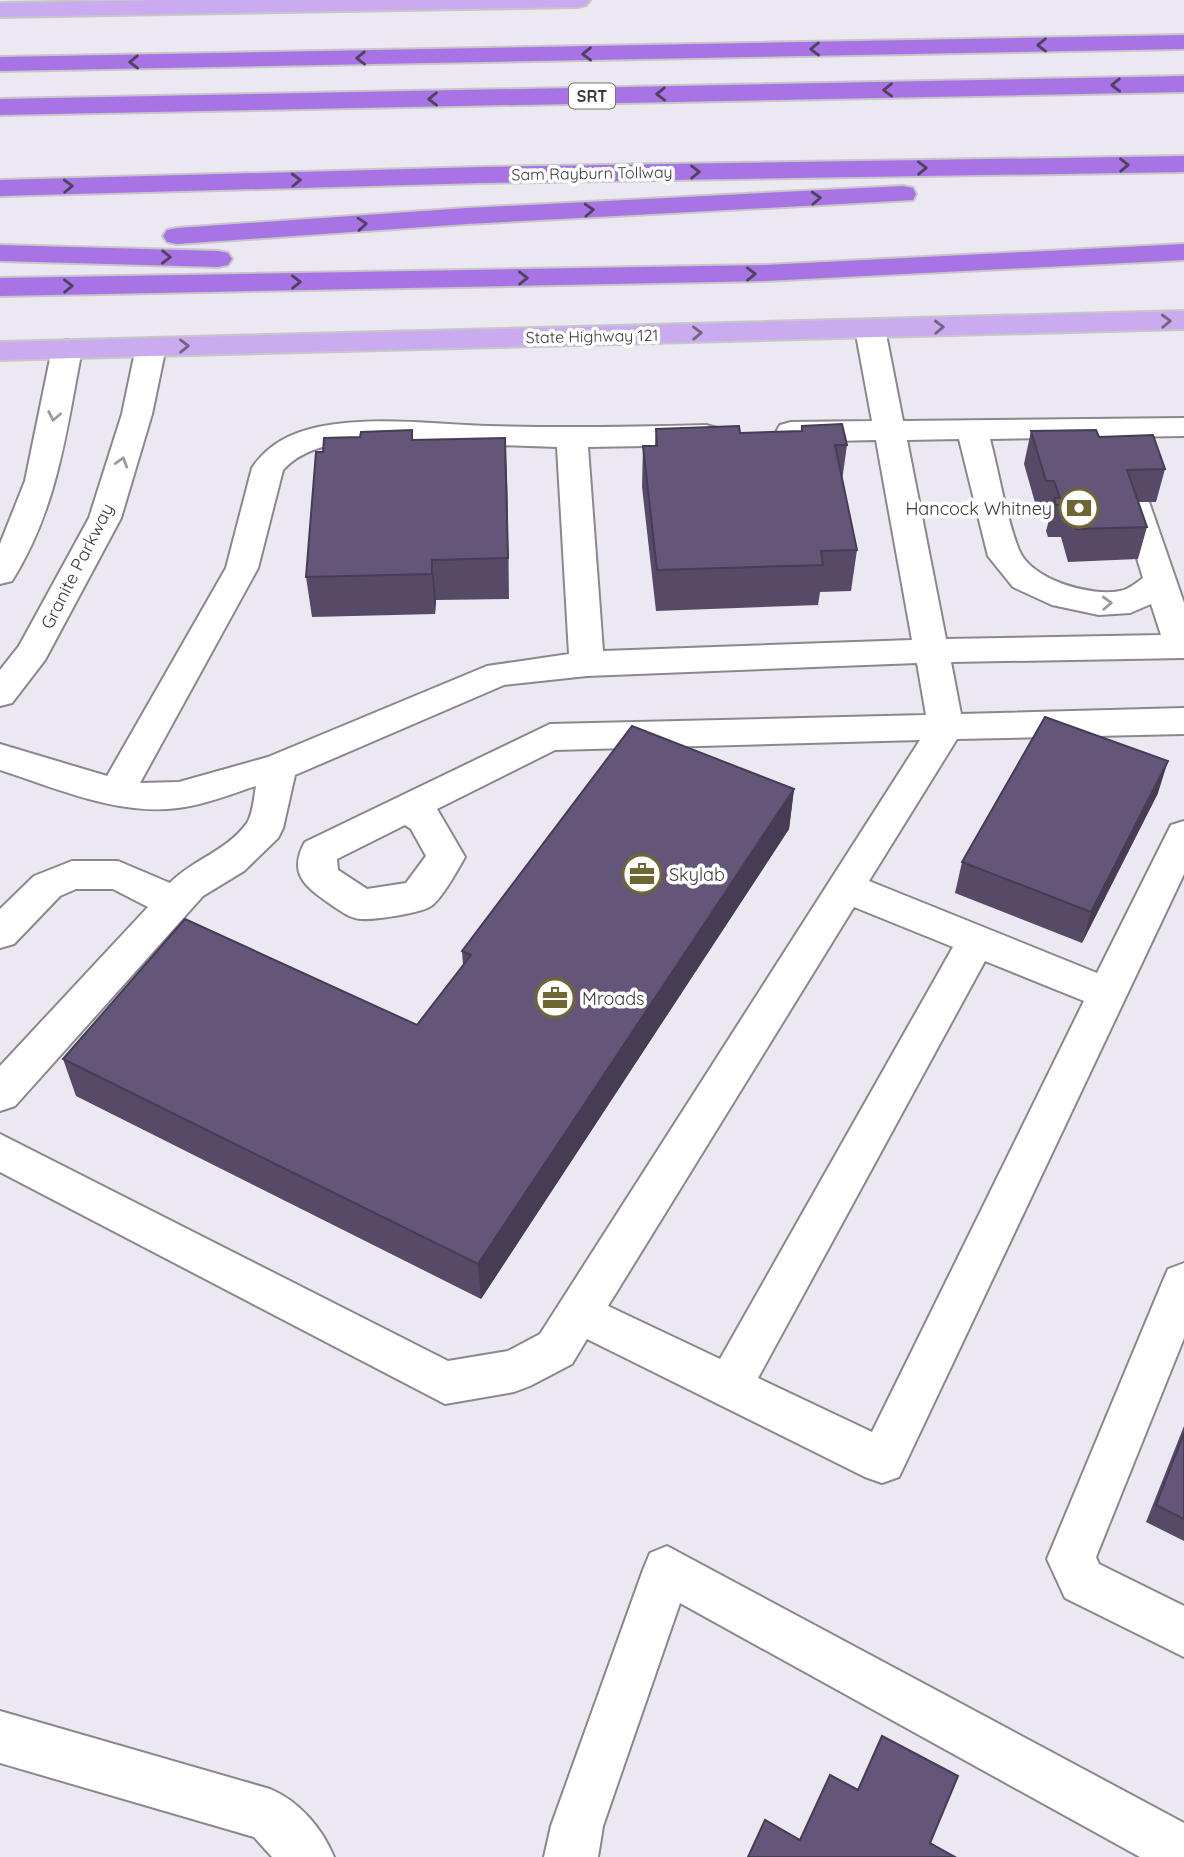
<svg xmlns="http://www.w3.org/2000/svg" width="1184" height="1857" font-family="Quicksand,sans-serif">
<rect width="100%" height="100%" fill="#ece8f1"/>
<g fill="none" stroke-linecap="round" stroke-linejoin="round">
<g stroke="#8a878e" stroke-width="4">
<g id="minor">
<path d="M870,320L880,323L885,329L903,421L1184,418V436L990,439C999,473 1006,518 1019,550C1031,580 1091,597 1120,591C1128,590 1136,583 1143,578L1120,503L1125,496L1136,493L1147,496L1184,603V658L951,662L961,714L1184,708V734L957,739L869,881L1097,973L1171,825L1184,821V874L899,1477L882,1483L865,1477L587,1339L572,1364L530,1386L514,1392L445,1404L0,1172V1134L448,1361L508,1351L540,1334L920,740L555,750L437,809L465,857C458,869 442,899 431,906C422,913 374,920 362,919C351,919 342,912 333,906C309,889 286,876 305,842L550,724L926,715L917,663L587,676L504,685L295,775L283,828L278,838L244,871L203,896L15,1106L0,1111V1066L148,907L113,889H76L60,896L14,944L0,948V909L34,876L72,861H118L170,883C192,860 227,851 247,823C253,814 254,797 256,786C231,794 204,805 178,808C118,816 56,788 0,770V744L107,776L226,568L252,468C268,444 291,433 318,427C373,416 432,424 488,426C561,428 633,427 706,425L717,428L721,435L717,442L706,445L588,447L603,651L912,640L876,440L791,442L780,439L776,432L780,425L791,422L872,421L855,329L860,323ZM959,439L988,556L1013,587L1052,605L1099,615L1130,613L1151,604L1161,635L946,639L907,440ZM353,440L557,447L569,654L487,666L268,757L179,782L140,783L258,568L283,470C301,450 327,445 353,440ZM405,825L411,829L426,856L406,883L367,889L338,870L337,859ZM854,907L953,947L720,1359L608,1306ZM985,961L1084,1001L872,1432L758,1378Z"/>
<path d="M151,338L161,341L166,347L152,414L121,518L45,660L12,703L0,706V670L19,646L89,518L122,414L136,347L141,341Z"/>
<path d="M67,340L77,343L82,349C66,432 58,507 12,581L0,584V544L25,481L52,349L57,343Z"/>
<path d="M1184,1263V1338L1096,1557L1099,1564L1184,1606V1657L1065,1598L1047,1559L1162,1283L1168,1269Z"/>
<path d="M667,1546L1184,1823V1857H1140L680,1603L603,1826L598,1857H544L551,1826L643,1570L650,1553Z"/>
<path d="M0,1711L270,1789C299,1801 322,1828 334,1857H272L254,1837L0,1763Z"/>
</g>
</g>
<g stroke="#c7c7c8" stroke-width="4">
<g id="major">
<path d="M162,0H590L586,5L578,7L0,17V3Z"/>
<path d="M1184,311V329L0,360V342Z"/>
</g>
</g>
<g stroke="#c7c7c8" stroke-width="4">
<g id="highway">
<path d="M1184,35V49L0,71V57Z"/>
<path d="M1184,76V92L0,115V99Z"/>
<path d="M1184,156V172L481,183L0,196V180L481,167Z"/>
<path d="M903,186L913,188L916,194L913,200L467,224L177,244L167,242L163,236L167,230L177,228L467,208Z"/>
<path d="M1184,244V260L765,281L0,296V278L765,265Z"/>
<path d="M0,245L218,251L228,253L232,259L228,265L218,267L0,261Z"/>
</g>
</g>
<use href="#minor" fill="#fff" fill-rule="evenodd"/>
<use href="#major" fill="#cbabef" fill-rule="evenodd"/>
<use href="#highway" fill="#a873e5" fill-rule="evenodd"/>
</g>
<g fill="#564a67">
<path d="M802,426L847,445L842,481L857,550L851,591L820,592L818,605L656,611L642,487L643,446H655L656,429L740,433L801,431Z"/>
<path d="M1031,431L1099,437L1165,469L1156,502H1138L1147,527L1138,559L1068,562L1061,537H1048L1046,531L1049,520L1047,513H1038L1024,464Z"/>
<path d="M413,440L507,478L509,599L436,600L435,614L312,617L306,577L323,452Z"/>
<path d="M794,789L789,829L481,1299L76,1096L63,1059L417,1025L463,965L462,951Z"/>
<path d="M1158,793L1082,943L955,893L962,862Z"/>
<path d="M1184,1426V1541L1146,1522Z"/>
</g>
<g fill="#463c54">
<path d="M505,438L507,478L509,599L508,558Z"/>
<path d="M432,560L436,600L435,614L432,574Z"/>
<path d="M1168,761L1158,793L1082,943L1091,912Z"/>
<path d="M794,789L789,829L481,1299L478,1264Z"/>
</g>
<g fill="#645678" stroke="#463c54" stroke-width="2">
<path d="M842,424L847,445H835L857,550L821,551L823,565L657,570L643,446H657L656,429L739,426L740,433L802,431V426Z"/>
<path d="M412,430V440L505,438L508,558L432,560V574L306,577L316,452H323L324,438L360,437L361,432Z"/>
<path d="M1096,430L1099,437L1153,435L1165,469L1127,470L1147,527L1076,529L1069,505H1056L1054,498H1060L1054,481H1046L1031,431Z"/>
<path d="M1045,717L1168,761L1091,912L962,862Z"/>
<path d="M632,726L794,789L478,1264L63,1059L185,919L417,1025L471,955L462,951Z"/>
<path d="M1184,1433V1519L1156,1505Z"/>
<path d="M882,1736L958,1776L930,1843L955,1857H748L765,1820L800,1840L830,1775L858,1790Z"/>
</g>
<defs><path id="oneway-chevron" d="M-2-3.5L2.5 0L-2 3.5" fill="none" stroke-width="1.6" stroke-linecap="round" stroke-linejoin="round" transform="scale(1.75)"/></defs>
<g stroke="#4e435c">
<use href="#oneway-chevron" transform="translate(1042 45) rotate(179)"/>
<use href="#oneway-chevron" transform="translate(815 49) rotate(179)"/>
<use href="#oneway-chevron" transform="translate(587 54) rotate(179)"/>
<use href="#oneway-chevron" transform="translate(361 58) rotate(179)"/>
<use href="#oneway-chevron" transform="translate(134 62) rotate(179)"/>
<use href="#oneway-chevron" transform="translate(1116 85) rotate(179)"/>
<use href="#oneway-chevron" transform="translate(888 90) rotate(179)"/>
<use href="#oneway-chevron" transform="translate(661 94) rotate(179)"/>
<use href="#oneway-chevron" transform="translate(433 99) rotate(179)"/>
<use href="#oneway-chevron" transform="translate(1124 165) rotate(-1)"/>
<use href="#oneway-chevron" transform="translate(922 168) rotate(-1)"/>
<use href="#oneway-chevron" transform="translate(695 172) rotate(-1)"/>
<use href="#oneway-chevron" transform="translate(296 180) rotate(-2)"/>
<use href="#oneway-chevron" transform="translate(68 186) rotate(-2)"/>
<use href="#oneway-chevron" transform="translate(816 198) rotate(-3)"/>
<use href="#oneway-chevron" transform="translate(589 210) rotate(-3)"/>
<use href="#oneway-chevron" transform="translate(362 224) rotate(-4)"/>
<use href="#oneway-chevron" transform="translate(166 257) rotate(1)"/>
<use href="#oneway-chevron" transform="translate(751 274) rotate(-1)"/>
<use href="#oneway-chevron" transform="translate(523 278) rotate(-1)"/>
<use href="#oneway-chevron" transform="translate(296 282) rotate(-1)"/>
<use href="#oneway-chevron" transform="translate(68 286) rotate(-1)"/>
</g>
<g stroke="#736582">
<use href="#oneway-chevron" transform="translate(1166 321) rotate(-2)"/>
<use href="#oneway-chevron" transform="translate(939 327) rotate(-2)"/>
<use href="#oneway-chevron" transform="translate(697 333) rotate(-1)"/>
<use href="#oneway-chevron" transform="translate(184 346) rotate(-1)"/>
</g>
<g stroke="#9c9b9c">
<use href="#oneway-chevron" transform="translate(54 416) rotate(101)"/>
<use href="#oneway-chevron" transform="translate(122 462) rotate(-73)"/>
<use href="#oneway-chevron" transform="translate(1107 603) rotate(-2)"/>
</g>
<defs>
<g id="bank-ring" transform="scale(2.0125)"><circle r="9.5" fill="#fff" stroke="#6f6733" stroke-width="1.5"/><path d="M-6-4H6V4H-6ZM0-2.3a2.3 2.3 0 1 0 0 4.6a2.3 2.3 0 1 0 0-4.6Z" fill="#6f6733"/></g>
<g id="office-ring" transform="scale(2.0125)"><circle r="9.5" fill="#fff" stroke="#6f6733" stroke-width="1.5"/><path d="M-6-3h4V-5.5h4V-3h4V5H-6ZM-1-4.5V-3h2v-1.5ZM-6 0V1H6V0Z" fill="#6f6733"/></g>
</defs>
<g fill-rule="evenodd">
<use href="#bank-ring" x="1079" y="508"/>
<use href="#office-ring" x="642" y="874"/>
<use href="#office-ring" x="555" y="998"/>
</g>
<g text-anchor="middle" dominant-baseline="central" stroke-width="7" stroke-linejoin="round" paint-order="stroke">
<rect fill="#fff" stroke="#747375" stroke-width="2" x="569" y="83.5" width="46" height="25" rx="5"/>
<g font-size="16" font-weight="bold" fill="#38373a">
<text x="592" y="96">SRT</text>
</g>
<g font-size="16" fill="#38373a" stroke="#fff">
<text transform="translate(592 173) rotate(-1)">Sam Rayburn Tollway</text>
<text transform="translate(592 336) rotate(-1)">State Highway 121</text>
</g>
<g font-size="18" fill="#38373a" stroke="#fff" text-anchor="start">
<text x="1052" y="508" text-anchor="end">Hancock Whitney</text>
<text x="669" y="874">Skylab</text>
<text x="582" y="998">Mroads</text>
</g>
<g font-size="18" fill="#38373a" stroke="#fff">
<text transform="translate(77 566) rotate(-63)">Granite Parkway</text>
</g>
</g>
</svg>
